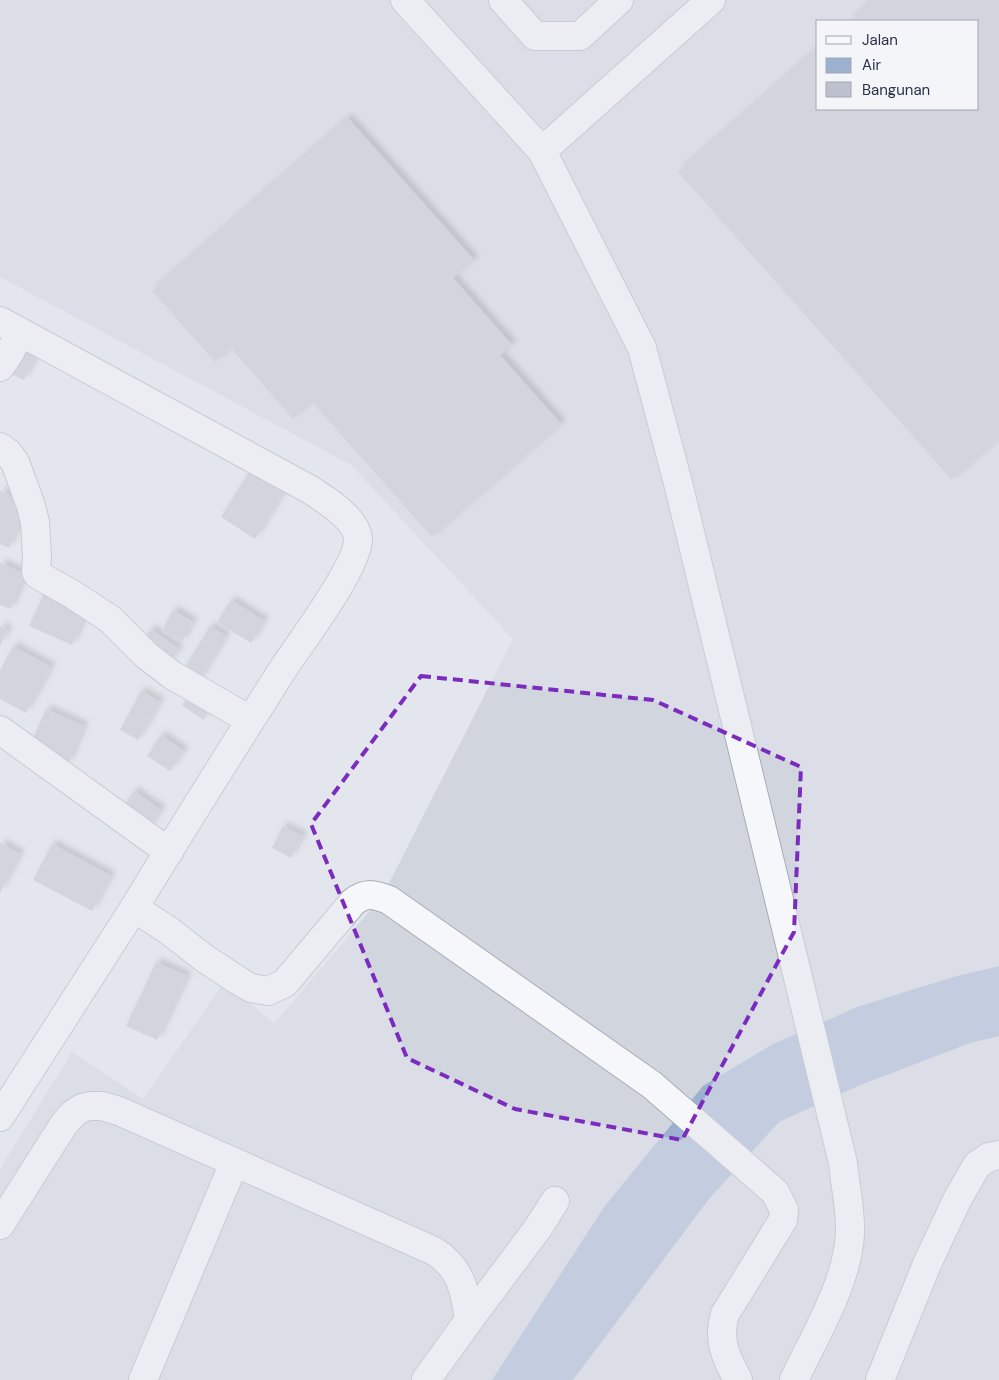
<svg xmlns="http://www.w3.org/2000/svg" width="999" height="1380" font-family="'DM Sans',sans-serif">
<defs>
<filter id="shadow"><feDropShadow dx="4.5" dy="-4.5" stdDeviation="2.5" flood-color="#0004"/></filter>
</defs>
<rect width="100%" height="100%" fill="#e3e6ec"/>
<path fill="#d1d5de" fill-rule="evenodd" d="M0,0H999V1380H0V1169L72,1052L143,1099L225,981L274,1024L383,895L513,639L351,465L0,277ZM818,21H978V109H818Z"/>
<path fill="#9cb0cf" d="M999,966V1036L970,1043L858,1086L779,1122L709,1199L573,1380H492L604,1207L703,1086L771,1045L857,1007L953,977Z"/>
<g fill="#bdc1cd" filter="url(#shadow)">
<path d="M873,0H999V439L952,480L678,172L818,48V109H978V21H849Z"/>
<path d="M348,118L474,260L453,278L512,345L500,355L561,424L432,537L312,402L293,419L231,348L215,362L152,291Z"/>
<path d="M17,344L37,354L24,380L5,371Z"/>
<path d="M251,469L285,490L255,539L221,517Z"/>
<path d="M0,491L29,504L9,548L0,544Z"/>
<path d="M0,563L25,574L11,609L0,605Z"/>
<path d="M46,589L89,608L72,645L29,626Z"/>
<path d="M231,600L264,621L251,643L217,622Z"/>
<path d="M173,610L193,622L182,642L162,631Z"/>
<path d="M0,626L8,630L0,646Z"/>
<path d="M210,626L226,636L199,681L183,671Z"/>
<path d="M151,629L179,649L170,662L141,644Z"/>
<path d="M13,646L51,667L26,713L0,699V671Z"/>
<path d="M194,689L215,704L203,720L182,705Z"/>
<path d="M141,691L160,702L138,740L120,730Z"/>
<path d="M46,709L84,726L68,764L29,748Z"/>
<path d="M161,735L184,751L170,771L147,756Z"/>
<path d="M134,791L161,810L149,829L121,810Z"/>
<path d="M283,826L303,836L291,858L272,848Z"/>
<path d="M0,843L20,854L0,893Z"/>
<path d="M52,844L111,876L92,911L33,880Z"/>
<path d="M156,962L187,976L157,1040L126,1026Z"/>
</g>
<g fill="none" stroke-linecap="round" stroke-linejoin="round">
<g stroke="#a7acb7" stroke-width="30">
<g id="minor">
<path d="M405,0L542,151L642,348L678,483L843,1163C845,1185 851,1211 850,1233C848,1282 815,1335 794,1380"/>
<path d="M503,0L535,36H580L619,0"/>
<path d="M542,151L711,0"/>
<path d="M0,321L309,489C325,499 357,519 358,539C359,565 301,642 285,666C273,684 262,703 250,721C211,783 172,845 134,908"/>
<path d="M0,367L9,354L20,332"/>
<path d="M0,447L8,453L15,462L31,506L35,522L37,556L36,572L38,575L72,594L110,619L146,655L172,675L250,720"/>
<path d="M0,730L169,852"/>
<path d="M0,1117L134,908L168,930L204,958L239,981L251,988L268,991L285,983L353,902C366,892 374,894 389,900L652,1085L775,1192L784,1210L783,1220L725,1314C717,1339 726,1358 738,1380"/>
<path d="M0,1225L64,1124L74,1113L82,1108L90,1106H102L119,1111L434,1251C461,1268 465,1290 469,1320"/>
<path d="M143,1380L234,1163"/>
<path d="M426,1380L469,1320L538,1228L555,1201"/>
<path d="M880,1380L927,1264L957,1200L977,1165L989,1157L999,1155"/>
</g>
</g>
<use href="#minor" stroke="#f6f7fa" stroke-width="28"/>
</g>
<path d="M0 0H999V1380H0ZM421,676L653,700L801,767L794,932L682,1140L515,1109L407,1058L311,824Z" fill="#e3e6ec" fill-opacity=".55" fill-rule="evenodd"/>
<path fill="none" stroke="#7b2cbf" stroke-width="4" stroke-dasharray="10 6" stroke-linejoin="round" d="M421,676L653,700L801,767L794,932L682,1140L515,1109L407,1058L311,824Z"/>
<rect x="816" y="20" width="162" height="90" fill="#f3f5f9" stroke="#a2a7b1"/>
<rect x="826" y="36" width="25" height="8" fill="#f6f7fa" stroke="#a2a7b1"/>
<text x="862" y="45" font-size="15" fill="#293146">Jalan</text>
<rect x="826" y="58" width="25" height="15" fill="#9cb0cf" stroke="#a2a7b1"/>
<text x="862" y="70" font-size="15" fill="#293146">Air</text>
<rect x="826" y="82" width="25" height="15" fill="#bdc1cd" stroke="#a2a7b1"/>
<text x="862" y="95" font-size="15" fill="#293146">Bangunan</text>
</svg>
